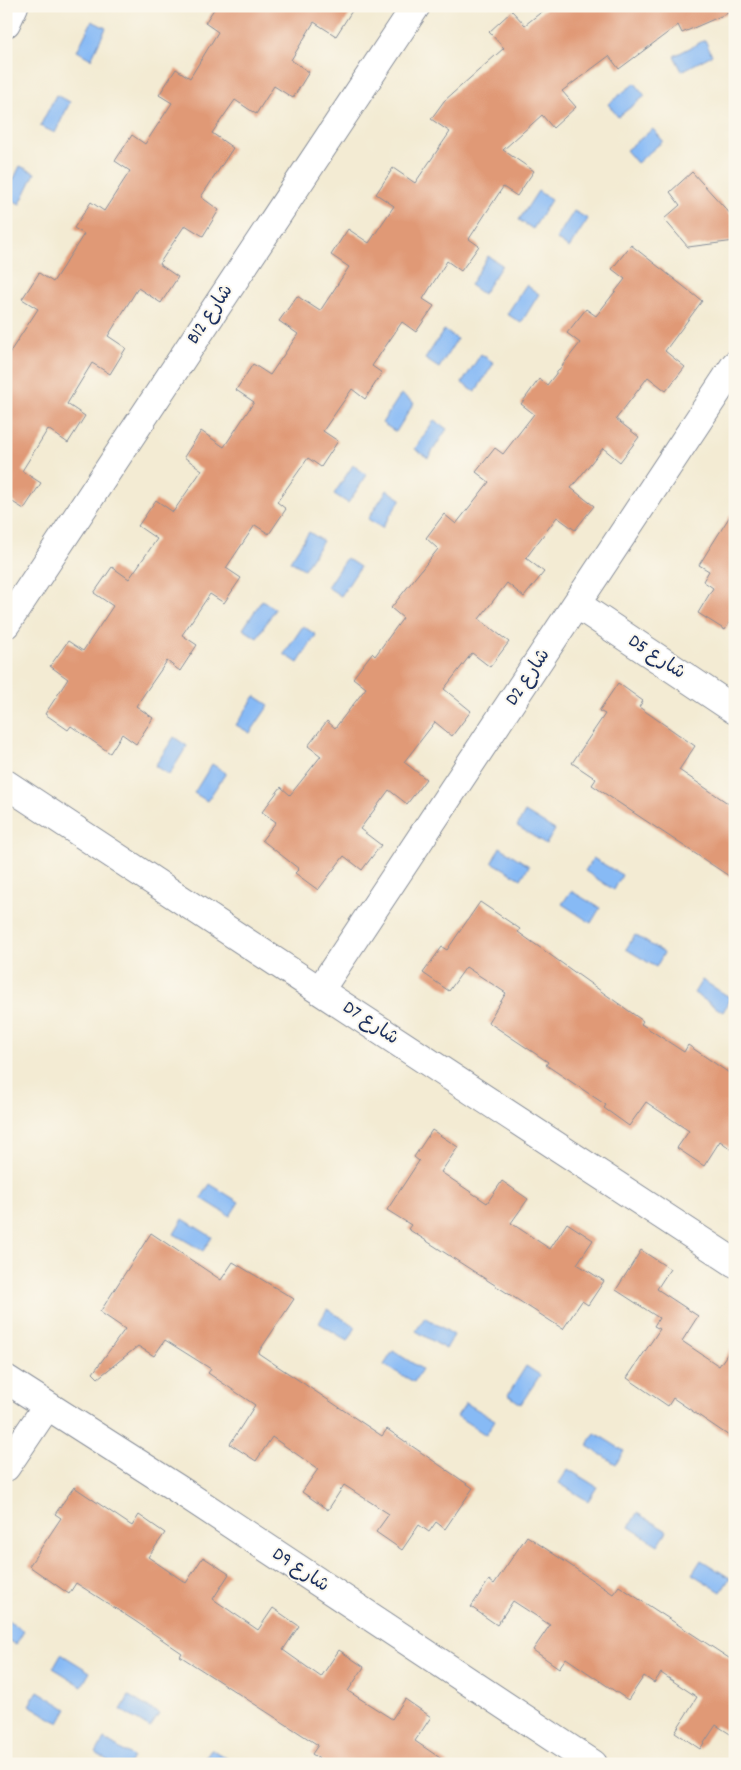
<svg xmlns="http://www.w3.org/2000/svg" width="741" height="1770" font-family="Dekko,'Playpen Sans Arabic',sans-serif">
<rect width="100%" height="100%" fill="#fbf7ec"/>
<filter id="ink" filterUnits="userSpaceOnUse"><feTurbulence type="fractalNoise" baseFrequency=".02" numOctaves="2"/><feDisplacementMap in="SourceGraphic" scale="10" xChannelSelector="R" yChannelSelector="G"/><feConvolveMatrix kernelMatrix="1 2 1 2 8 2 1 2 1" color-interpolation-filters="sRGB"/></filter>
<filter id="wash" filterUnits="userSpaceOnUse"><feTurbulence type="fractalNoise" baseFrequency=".0096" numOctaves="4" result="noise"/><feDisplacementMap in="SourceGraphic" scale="20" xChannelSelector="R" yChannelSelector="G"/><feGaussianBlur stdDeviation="1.12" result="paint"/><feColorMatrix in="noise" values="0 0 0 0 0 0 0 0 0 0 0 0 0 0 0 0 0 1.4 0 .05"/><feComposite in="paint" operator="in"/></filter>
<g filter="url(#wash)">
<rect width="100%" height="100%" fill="#f3ebd3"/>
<g fill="#87baf5" stroke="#5174aa">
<path d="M92,21L106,28L91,59L77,51Z"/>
<path d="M705,40L712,55L682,71L674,56Z"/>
<path d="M635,83L645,96L618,117L608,104Z"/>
<path d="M56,95L70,102L55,133L40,126Z"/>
<path d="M653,129L663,141L637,163L626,150Z"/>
<path d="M20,166L35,173L20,204L6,197V195Z"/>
<path d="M538,191L551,200L533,229L519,220Z"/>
<path d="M574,211L588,219L569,248L556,239Z"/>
<path d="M488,256L502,265L483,294L470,285Z"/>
<path d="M526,285L539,294L521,323L507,314Z"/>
<path d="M444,330L457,339L439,368L425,359Z"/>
<path d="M481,354L494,363L475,392L462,383Z"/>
<path d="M401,394L414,403L396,432L382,423Z"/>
<path d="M434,420L447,429L428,458L415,449Z"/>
<path d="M353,465L367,475L348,503L334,494Z"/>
<path d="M387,490L401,499L382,528L368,519Z"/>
<path d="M309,532L323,541L304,569L290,561Z"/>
<path d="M346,558L360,567L341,596L327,587Z"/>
<path d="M262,600L275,609L257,638L243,629Z"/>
<path d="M303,626L316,635L298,663L284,654Z"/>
<path d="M255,696L269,705L250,733L236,725Z"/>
<path d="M174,737L187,746L169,775L155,766Z"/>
<path d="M212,764L226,773L207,801L194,793Z"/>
<path d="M525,812L555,830L546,844L517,826Z"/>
<path d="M500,847L529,866L521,879L492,862Z"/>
<path d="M593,858L622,875L614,890L585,871Z"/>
<path d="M571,891L600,908L591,923L562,904Z"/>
<path d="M635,935L664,953L656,967L626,949Z"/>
<path d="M702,980L731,998L723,1012L694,993Z"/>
<path d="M210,1184L239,1202L230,1216L201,1198Z"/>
<path d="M183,1219L212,1237L203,1251L174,1234Z"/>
<path d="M327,1309L356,1327L348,1341L319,1323Z"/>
<path d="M425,1317L454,1335L446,1349L416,1331Z"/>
<path d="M393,1351L422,1369L414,1382L384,1365Z"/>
<path d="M526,1366L540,1375L521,1404L508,1395Z"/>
<path d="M466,1403L495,1420L486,1435L457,1416Z"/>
<path d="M595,1433L624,1451L616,1464L587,1446Z"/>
<path d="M568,1469L597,1487L588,1501L559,1483Z"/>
<path d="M637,1513L667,1531L658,1545L629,1527Z"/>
<path d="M701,1560L730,1578L721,1592L692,1574Z"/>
<path d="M6,1620L24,1631L16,1645L6,1639Z"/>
<path d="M61,1654L90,1672L82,1686L53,1668Z"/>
<path d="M38,1691L67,1709L59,1723L29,1705Z"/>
<path d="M129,1696L159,1714L150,1728L121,1710Z"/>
<path d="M104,1739L133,1757L129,1764H113L96,1753Z"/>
<path d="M211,1749L236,1764H205L202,1762Z"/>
</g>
<g id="blocks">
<g fill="#e09976">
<path d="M216,6H355L336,36L314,22L291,60L309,72L293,98L274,86L256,114L235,100L212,133L233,148L201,197L219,210L203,236L185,225L159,264L178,277L161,303L138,288L108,336L126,348L110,374L92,363L67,404L85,416L68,443L48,429L22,471L41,483L24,509L6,498V358L38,309L22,299L39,273L53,282L84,234L74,228L91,202L104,211L130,171L115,161L132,135L145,144L172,103L159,95L176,69L190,78L218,32L205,23Z"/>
<path d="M549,6H735V10L682,33L678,25L619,69L609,56L562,91L576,107L553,128L542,115L503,150L534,171L517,196L503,187L469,239L479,246L461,271L447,261L423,299L434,306L416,332L402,322L372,366L382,373L365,399L352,389L323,431L338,441L321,467L308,458L277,502L286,509L269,534L255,525L226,568L241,578L224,603L210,594L182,635L197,645L180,671L167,661L136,706L153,718L136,744L122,734L110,753L71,726L68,730L45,714L68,679L50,666L68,641L83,651L113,606L94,593L112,567L129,579L157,539L138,526L156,500L173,512L202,470L184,457L201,431L224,447L254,402L236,390L253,364L270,375L298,334L279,321L297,296L320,311L349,267L331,255L348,229L369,243L394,206L376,194L393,168L415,183L450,132L431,119L444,101L504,48L489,32L512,11L525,25Z"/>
<path d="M692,172L735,219V241L688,247L664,219L680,205L670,192Z"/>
<path d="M631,245L702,301L665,351L685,367L666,391L648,377L616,419L639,437L620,462L603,448L571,488L594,506L575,530L557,517L526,558L544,572L524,597L507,583L479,619L509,642L490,667L472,653L444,689L471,711L452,736L435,722L404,762L426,779L407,804L389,790L360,829L381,845L362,870L344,856L318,890L295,873L299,869L262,840L276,822L262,812L281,787L290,795L321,756L308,746L327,721L335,728L366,688L353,678L372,653L375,656L403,618L391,608L438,549L426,538L444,514L456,524L489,482L476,472L495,448L503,454L534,414L521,404L539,379L547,385L580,343L567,333L586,309L596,316L625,279L612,269Z"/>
<path d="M735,508V613L725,630L698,613L713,588L703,581L709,571L699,565Z"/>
<path d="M618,683L643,701L639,707L695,746L679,770L735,808V880L592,785L596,779L572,763L605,714L599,711Z"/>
<path d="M480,902L520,929L518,932L643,1021L641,1024L684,1052L688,1045L735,1077V1152L720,1141L704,1166L677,1148L689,1131L646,1102L629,1126L604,1108L606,1105L546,1065L548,1062L488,1022L506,993L466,967L449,991L423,973L442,947L447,950Z"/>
<path d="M432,1130L458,1147L441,1172L487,1203L502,1181L528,1199L511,1223L550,1249L567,1223L593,1240L577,1264L604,1281L588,1305L582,1301L563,1329L408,1229L411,1225L387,1210L419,1161L414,1157Z"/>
<path d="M151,1233L221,1280L233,1262L294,1299L258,1353L382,1436L387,1429L473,1488L445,1529L436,1522L429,1532L419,1525L402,1550L376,1532L389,1514L344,1485L328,1510L302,1492L318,1469L272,1437L256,1461L230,1444L255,1405L208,1373L211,1369L165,1340L154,1356L138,1346L98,1378L93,1373L125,1329L100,1312Z"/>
<path d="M641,1250L670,1269L657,1289L698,1316L682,1341L719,1366L735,1343V1440L673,1398L668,1406L627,1378L660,1329L654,1326L659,1318L616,1290Z"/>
<path d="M74,1487L132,1526L139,1515L165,1533L148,1557L186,1583L203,1557L229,1574L213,1599L258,1630L273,1608L299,1626L283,1650L321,1677L339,1650L364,1667L348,1691L392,1719L405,1699L431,1717L415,1741L449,1764H327L312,1754L318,1745L180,1656L182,1653L135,1621L76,1583L69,1594L29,1566L61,1518L55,1514Z"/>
<path d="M527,1536L613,1594L619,1586L735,1662V1737L716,1725L700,1749L675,1732L697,1697L661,1673L654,1683L644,1676L628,1700L566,1658L559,1668L533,1650L550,1625L513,1601L497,1625L471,1607L489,1580L494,1584Z"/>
</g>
</g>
</g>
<g filter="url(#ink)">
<use href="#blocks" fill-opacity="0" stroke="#878d98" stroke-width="1"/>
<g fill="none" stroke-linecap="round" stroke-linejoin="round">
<g stroke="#878d98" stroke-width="30">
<g id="minor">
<path d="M6,23L14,6"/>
<path d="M578,605L735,710"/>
<path d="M6,624L416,6"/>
<path d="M6,784C249,944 491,1104 735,1263"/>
<path d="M320,990L735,365"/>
<path d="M6,1379L178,1489L593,1764"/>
<path d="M6,1467L47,1406"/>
</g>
</g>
<use href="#minor" stroke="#fff" stroke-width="28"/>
</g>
</g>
<g text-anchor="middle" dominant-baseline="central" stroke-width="4" stroke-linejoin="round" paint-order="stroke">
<g font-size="19" fill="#1b2f5e" stroke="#fbf7ec">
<text transform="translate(211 315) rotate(-56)">B12 شارع</text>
<text transform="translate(656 658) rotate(34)">D5 شارع</text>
<text transform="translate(529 678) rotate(-56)">D2 شارع</text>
<text transform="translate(370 1024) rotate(34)">D7 شارع</text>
<text transform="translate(300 1571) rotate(34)">D9 شارع</text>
</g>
</g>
<rect width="741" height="1770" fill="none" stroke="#fbf7ec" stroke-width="25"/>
</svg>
